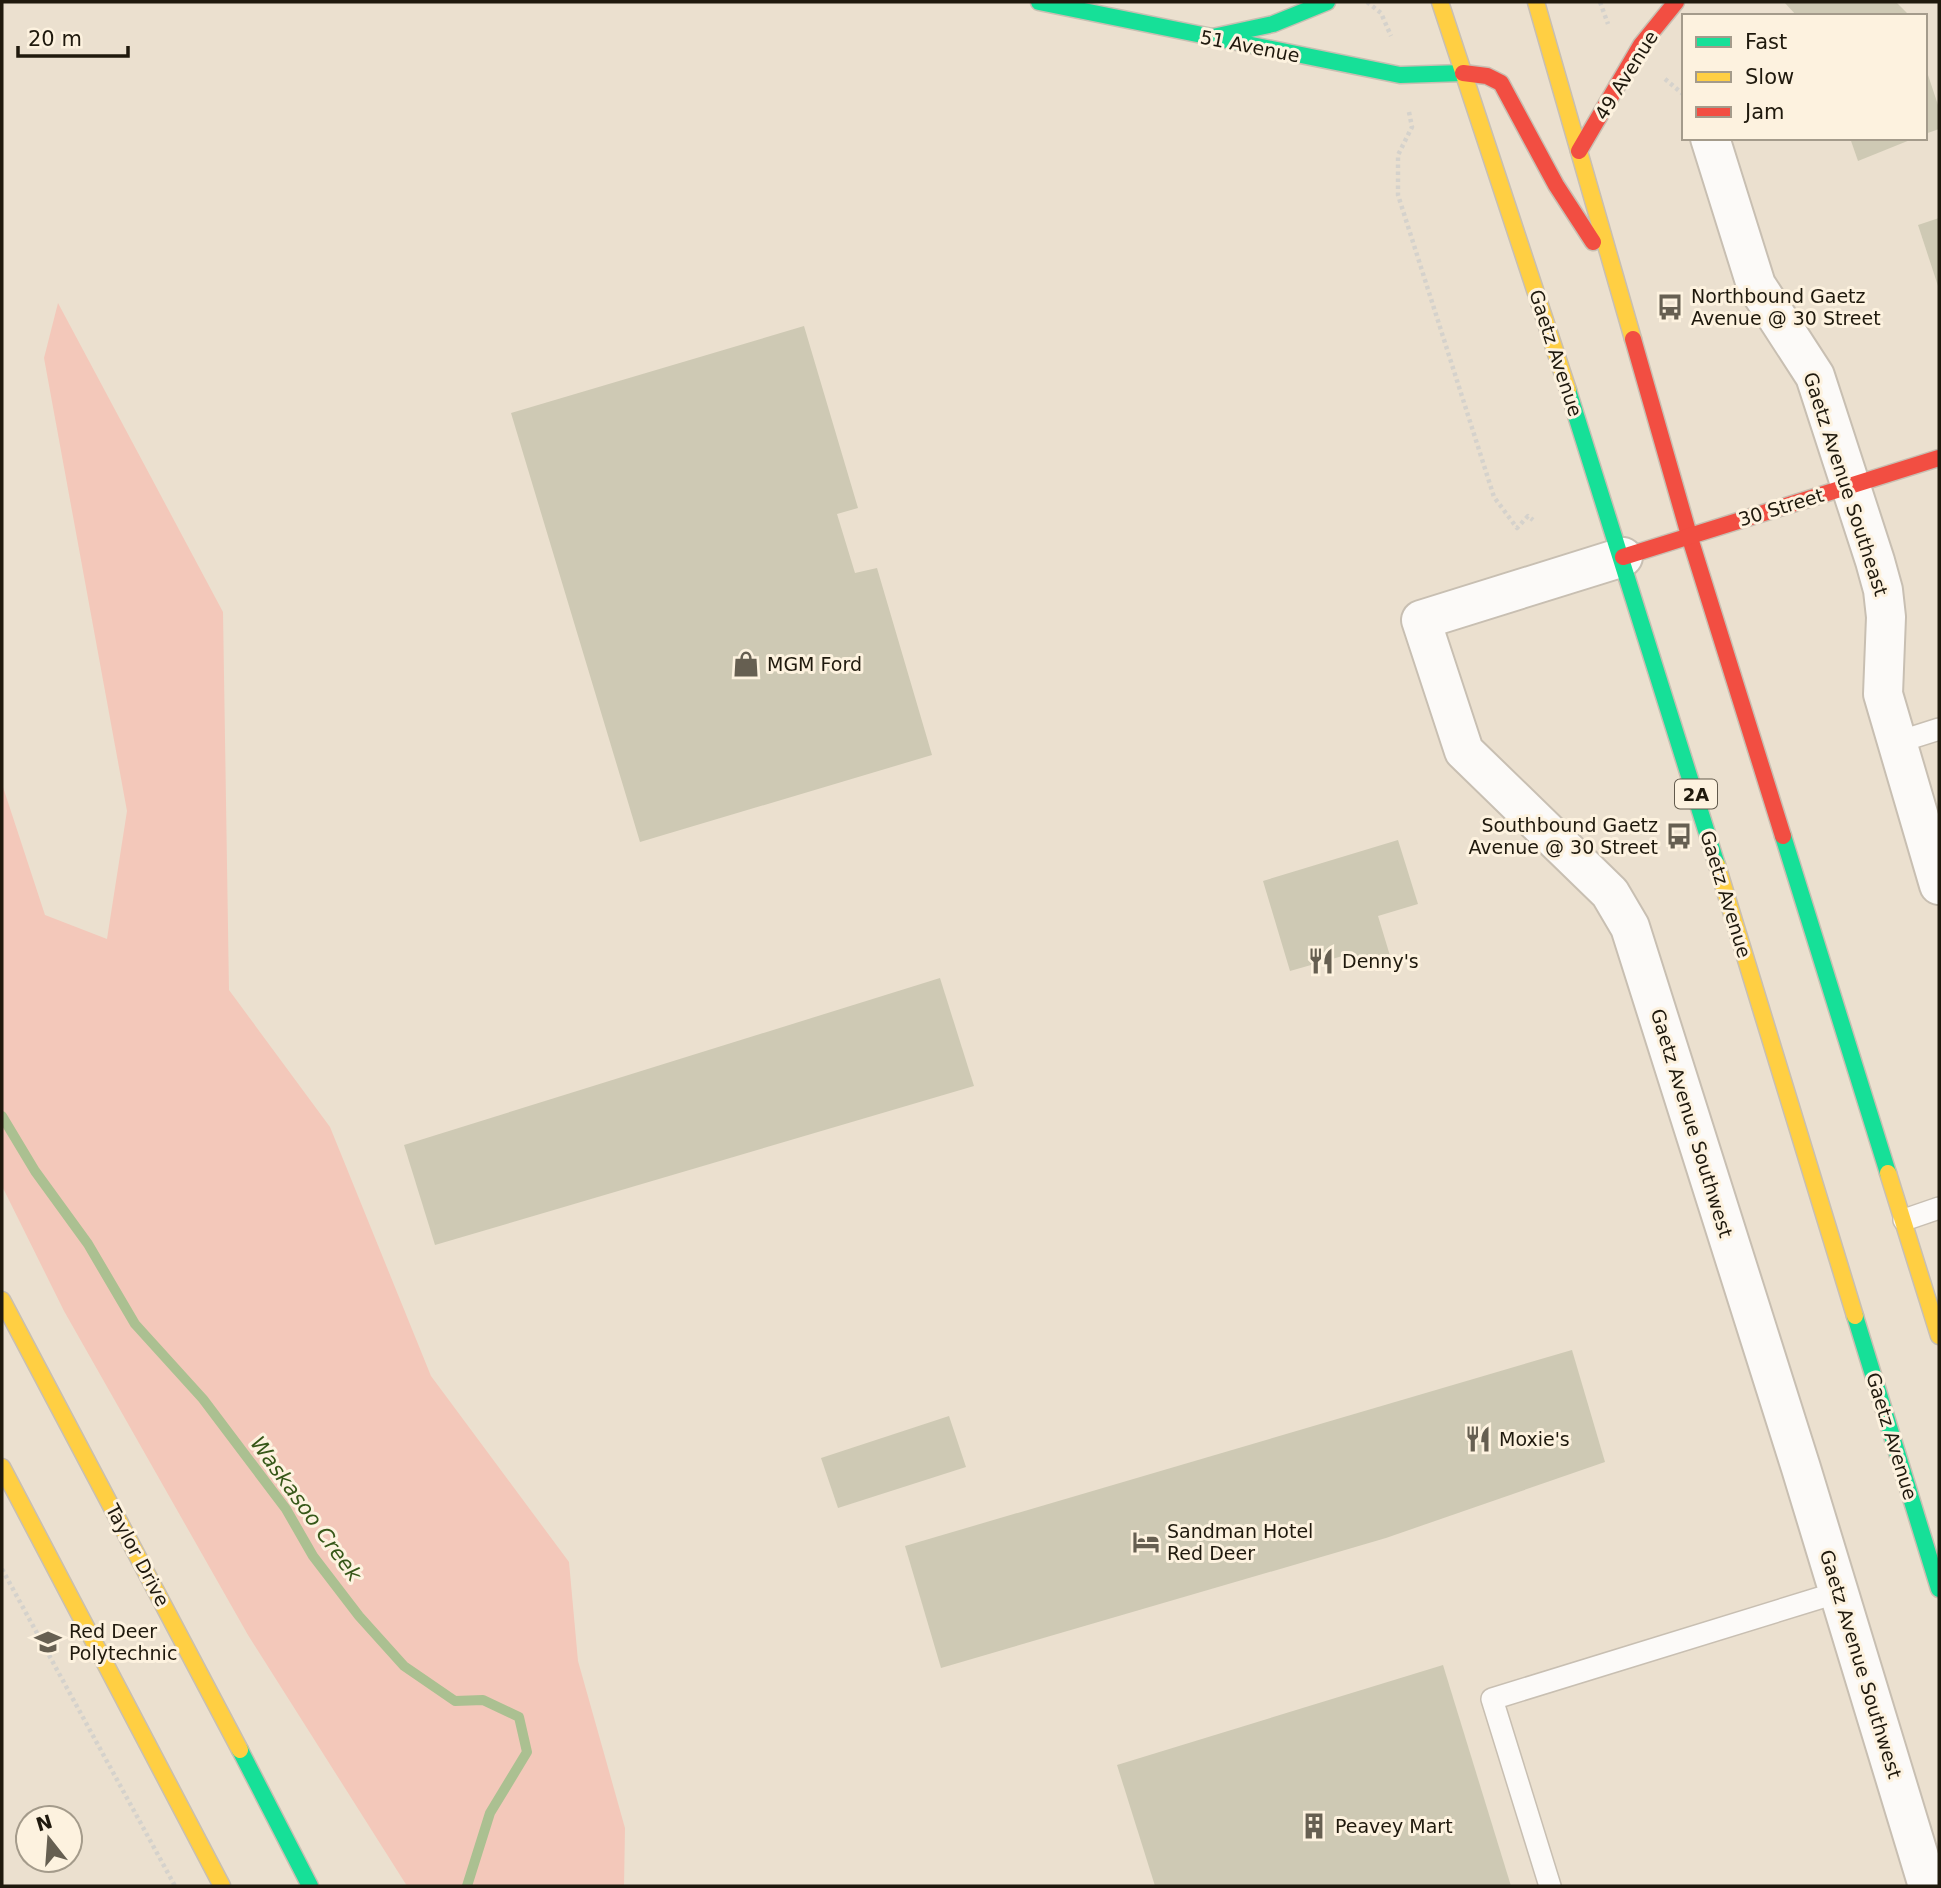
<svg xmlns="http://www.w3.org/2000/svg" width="1941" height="1888" font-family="'DejaVu Sans',sans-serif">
<rect width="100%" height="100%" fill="#ebe0cf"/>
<path fill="#f3c8ba" d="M58,303L223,612L229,990L330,1127L431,1376L569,1562L578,1661L625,1828L624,1886H407L248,1635L64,1311L2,1186V784L45,915L107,939L127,811L44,358Z"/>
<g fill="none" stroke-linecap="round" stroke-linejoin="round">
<path stroke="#abc091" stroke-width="10" d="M2,1116L35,1171L88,1244L135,1324L203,1399L286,1509L313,1556L359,1616L404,1666L455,1701L483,1700L519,1717L527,1752L490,1813L467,1886"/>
</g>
<g fill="#cec9b4">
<path d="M1784,2H1896L1910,16H1797Z"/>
<path d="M1925,66L1939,108V129L1925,134Z"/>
<path d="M1850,138H1915L1858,161Z"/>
<path d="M1939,218V289L1918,225Z"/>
<path d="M804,326L858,508L837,514L855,573L877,568L932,755L640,842L511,413Z"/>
<path d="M1398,840L1418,904L1378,916L1391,959L1358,969L1353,953L1290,971L1263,881Z"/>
<path d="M940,978L974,1086L435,1245L404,1145Z"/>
<path d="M1572,1350L1605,1462L1386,1538L941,1668L905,1546Z"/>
<path d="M949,1416L966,1467L838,1508L821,1458Z"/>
<path d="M1443,1665L1511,1886H1155L1117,1765Z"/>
</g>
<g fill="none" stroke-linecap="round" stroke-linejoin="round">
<g stroke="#c8bfb2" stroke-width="24">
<g id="lane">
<path d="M1895,743L1939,729"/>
<path d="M1904,1220L1939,1208"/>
<path d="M1550,1886L1492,1699L1839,1592"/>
</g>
</g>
<g stroke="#c8bfb2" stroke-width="42">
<g id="street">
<path d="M1710,138L1756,285L1815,376L1875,561L1883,590L1886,617L1883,694L1939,885"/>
<path d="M1623,557L1421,620L1464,751L1610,893L1630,927L1801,1468L1928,1886"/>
</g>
</g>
<g stroke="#c8bfb2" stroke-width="19">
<g id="fast">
<path d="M1039,2L1400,75L1463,73"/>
<path d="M1208,38L1273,24L1327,2"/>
<path d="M1568,390L1717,865"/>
<path d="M1783,836L1888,1173"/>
<path d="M1855,1316L1939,1589"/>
<path d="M240,1750L310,1886"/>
</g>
</g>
<g stroke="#c8bfb2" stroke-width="19">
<g id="slow">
<path d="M1440,2L1568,390"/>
<path d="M1536,2L1633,339"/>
<path d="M1717,865L1855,1316"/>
<path d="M1888,1173L1939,1336"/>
<path d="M2,1300L240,1750"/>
<path d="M2,1467L222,1886"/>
</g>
</g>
<g stroke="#c8bfb2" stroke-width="19">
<g id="jam">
<path d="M1463,73L1487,76L1501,83L1556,185L1593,242"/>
<path d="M1579,151L1641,45L1676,2"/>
<path d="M1633,339L1689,535L1783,836"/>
<path d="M1623,557L1939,458"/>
</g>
</g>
<g stroke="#d5d2cc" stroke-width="4.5" stroke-dasharray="3.5 3.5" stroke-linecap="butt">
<path d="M1367,2L1381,13L1391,36"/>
<path d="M1600,2L1608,24"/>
<path d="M1665,79L1684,95"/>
<path d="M1409,112L1412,127L1398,155V195L1494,497L1517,528L1528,516L1533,520"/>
<path d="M2,1569L175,1886"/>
</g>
<use href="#lane" stroke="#fcfaf8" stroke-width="21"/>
<use href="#street" stroke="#fcfaf8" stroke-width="38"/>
<use href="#fast" stroke="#16e098" stroke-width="16"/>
<use href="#slow" stroke="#ffcf43" stroke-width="16"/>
<use href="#jam" stroke="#f24e42" stroke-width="16"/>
</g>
<defs>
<g id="bus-bare" transform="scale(2.1)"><path d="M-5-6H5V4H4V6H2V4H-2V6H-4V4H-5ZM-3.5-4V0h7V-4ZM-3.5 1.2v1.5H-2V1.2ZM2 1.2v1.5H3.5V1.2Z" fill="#665f51" stroke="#fdf2df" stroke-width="2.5" paint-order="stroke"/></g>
<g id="shop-bare" transform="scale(2.1)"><path d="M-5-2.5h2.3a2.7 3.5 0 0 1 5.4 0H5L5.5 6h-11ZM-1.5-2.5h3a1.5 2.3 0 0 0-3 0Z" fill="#665f51" stroke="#fdf2df" stroke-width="2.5" paint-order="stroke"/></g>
<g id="restaurant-bare" transform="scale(2.1)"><path d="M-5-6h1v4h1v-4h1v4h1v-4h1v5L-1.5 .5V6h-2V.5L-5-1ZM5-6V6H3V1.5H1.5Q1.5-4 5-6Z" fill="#665f51" stroke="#fdf2df" stroke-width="2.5" paint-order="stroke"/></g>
<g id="hotel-bare" transform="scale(2.1)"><path d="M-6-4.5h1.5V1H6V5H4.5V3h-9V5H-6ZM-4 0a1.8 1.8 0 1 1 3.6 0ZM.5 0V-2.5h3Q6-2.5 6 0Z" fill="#665f51" stroke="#fdf2df" stroke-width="2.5" paint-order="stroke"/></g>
<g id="university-bare" transform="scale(2.1)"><path d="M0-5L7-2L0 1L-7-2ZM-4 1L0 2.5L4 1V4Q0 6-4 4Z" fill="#665f51" stroke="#fdf2df" stroke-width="2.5" paint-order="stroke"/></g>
<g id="building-bare" transform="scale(2.1)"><path d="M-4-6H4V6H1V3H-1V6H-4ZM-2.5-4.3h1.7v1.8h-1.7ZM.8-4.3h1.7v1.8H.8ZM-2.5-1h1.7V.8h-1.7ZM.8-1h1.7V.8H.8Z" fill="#665f51" stroke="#fdf2df" stroke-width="2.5" paint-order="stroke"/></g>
</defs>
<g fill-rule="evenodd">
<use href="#bus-bare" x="1670" y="307"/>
<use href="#shop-bare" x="746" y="664"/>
<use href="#bus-bare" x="1679" y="836"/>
<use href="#restaurant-bare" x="1321" y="961"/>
<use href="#restaurant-bare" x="1478" y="1439"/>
<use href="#hotel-bare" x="1146" y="1542"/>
<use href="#university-bare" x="48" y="1642"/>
<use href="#building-bare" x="1314" y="1826"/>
</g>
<g text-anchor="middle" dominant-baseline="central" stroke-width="6" stroke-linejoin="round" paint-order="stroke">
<rect fill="#fdf2df" stroke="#625a4c" stroke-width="2" x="1675" y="779.5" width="42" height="29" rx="5"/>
<g font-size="18" font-weight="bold" fill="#1f190d">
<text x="1696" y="794">2A</text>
</g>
<g font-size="19" fill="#1f190d" stroke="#fdf2df">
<text transform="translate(1250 46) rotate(11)">51 Avenue</text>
<text transform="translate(1626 75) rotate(-58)">49 Avenue</text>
<text transform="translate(1556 353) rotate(72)">Gaetz Avenue</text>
<text transform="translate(1846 484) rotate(72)">Gaetz Avenue Southeast</text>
<text transform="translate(1781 507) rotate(-17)">30 Street</text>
<text transform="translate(1726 894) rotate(73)">Gaetz Avenue</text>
<text transform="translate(1692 1123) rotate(73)">Gaetz Avenue Southwest</text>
<text transform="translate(1892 1436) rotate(73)">Gaetz Avenue</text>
<text transform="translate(138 1555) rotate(62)">Taylor Drive</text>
<text transform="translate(1861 1664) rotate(73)">Gaetz Avenue Southwest</text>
</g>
<g font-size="19" fill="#1f190d" stroke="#fdf2df" text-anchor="start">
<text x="1691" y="296">Northbound Gaetz<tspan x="1691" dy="22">Avenue @ 30 Street</tspan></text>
<text x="767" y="664">MGM Ford</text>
<text x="1658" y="825" text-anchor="end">Southbound Gaetz<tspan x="1658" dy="22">Avenue @ 30 Street</tspan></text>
<text x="1342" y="961">Denny's</text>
<text x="1499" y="1439">Moxie's</text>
<text x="1167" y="1531">Sandman Hotel<tspan x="1167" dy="22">Red Deer</tspan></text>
<text x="69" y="1631">Red Deer<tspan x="69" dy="22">Polytechnic</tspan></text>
<text x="1335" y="1826">Peavey Mart</text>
</g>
<g font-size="21" font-style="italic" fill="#365718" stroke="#fdf2df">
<text transform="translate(306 1509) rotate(54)">Waskasoo Creek</text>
</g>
</g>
<rect width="1941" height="1888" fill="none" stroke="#1f190d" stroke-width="7"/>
<rect x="1682" y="14" width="245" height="126" fill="#fdf2df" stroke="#a49b8b" stroke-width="2"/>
<rect x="1696" y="37" width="35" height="10" fill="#16e098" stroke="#a49b8b" stroke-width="2"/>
<text x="1745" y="49" font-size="21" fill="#1f190d">Fast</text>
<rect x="1696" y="72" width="35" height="10" fill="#ffcf43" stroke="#a49b8b" stroke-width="2"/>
<text x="1745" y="84" font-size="21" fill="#1f190d">Slow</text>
<rect x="1696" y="107" width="35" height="10" fill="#f24e42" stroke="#a49b8b" stroke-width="2"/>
<text x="1745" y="119" font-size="21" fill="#1f190d">Jam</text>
<g transform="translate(49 1839) rotate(343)"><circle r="33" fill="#fdf2df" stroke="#a49b8b" stroke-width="2"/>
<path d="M0-5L12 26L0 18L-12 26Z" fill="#665f51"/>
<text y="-10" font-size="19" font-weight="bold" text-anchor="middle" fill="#1f190d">N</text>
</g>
<path d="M18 46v10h110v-10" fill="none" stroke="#1f190d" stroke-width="3.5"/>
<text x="28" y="46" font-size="21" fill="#1f190d" stroke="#fdf2df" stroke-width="5" paint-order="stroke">20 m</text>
</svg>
